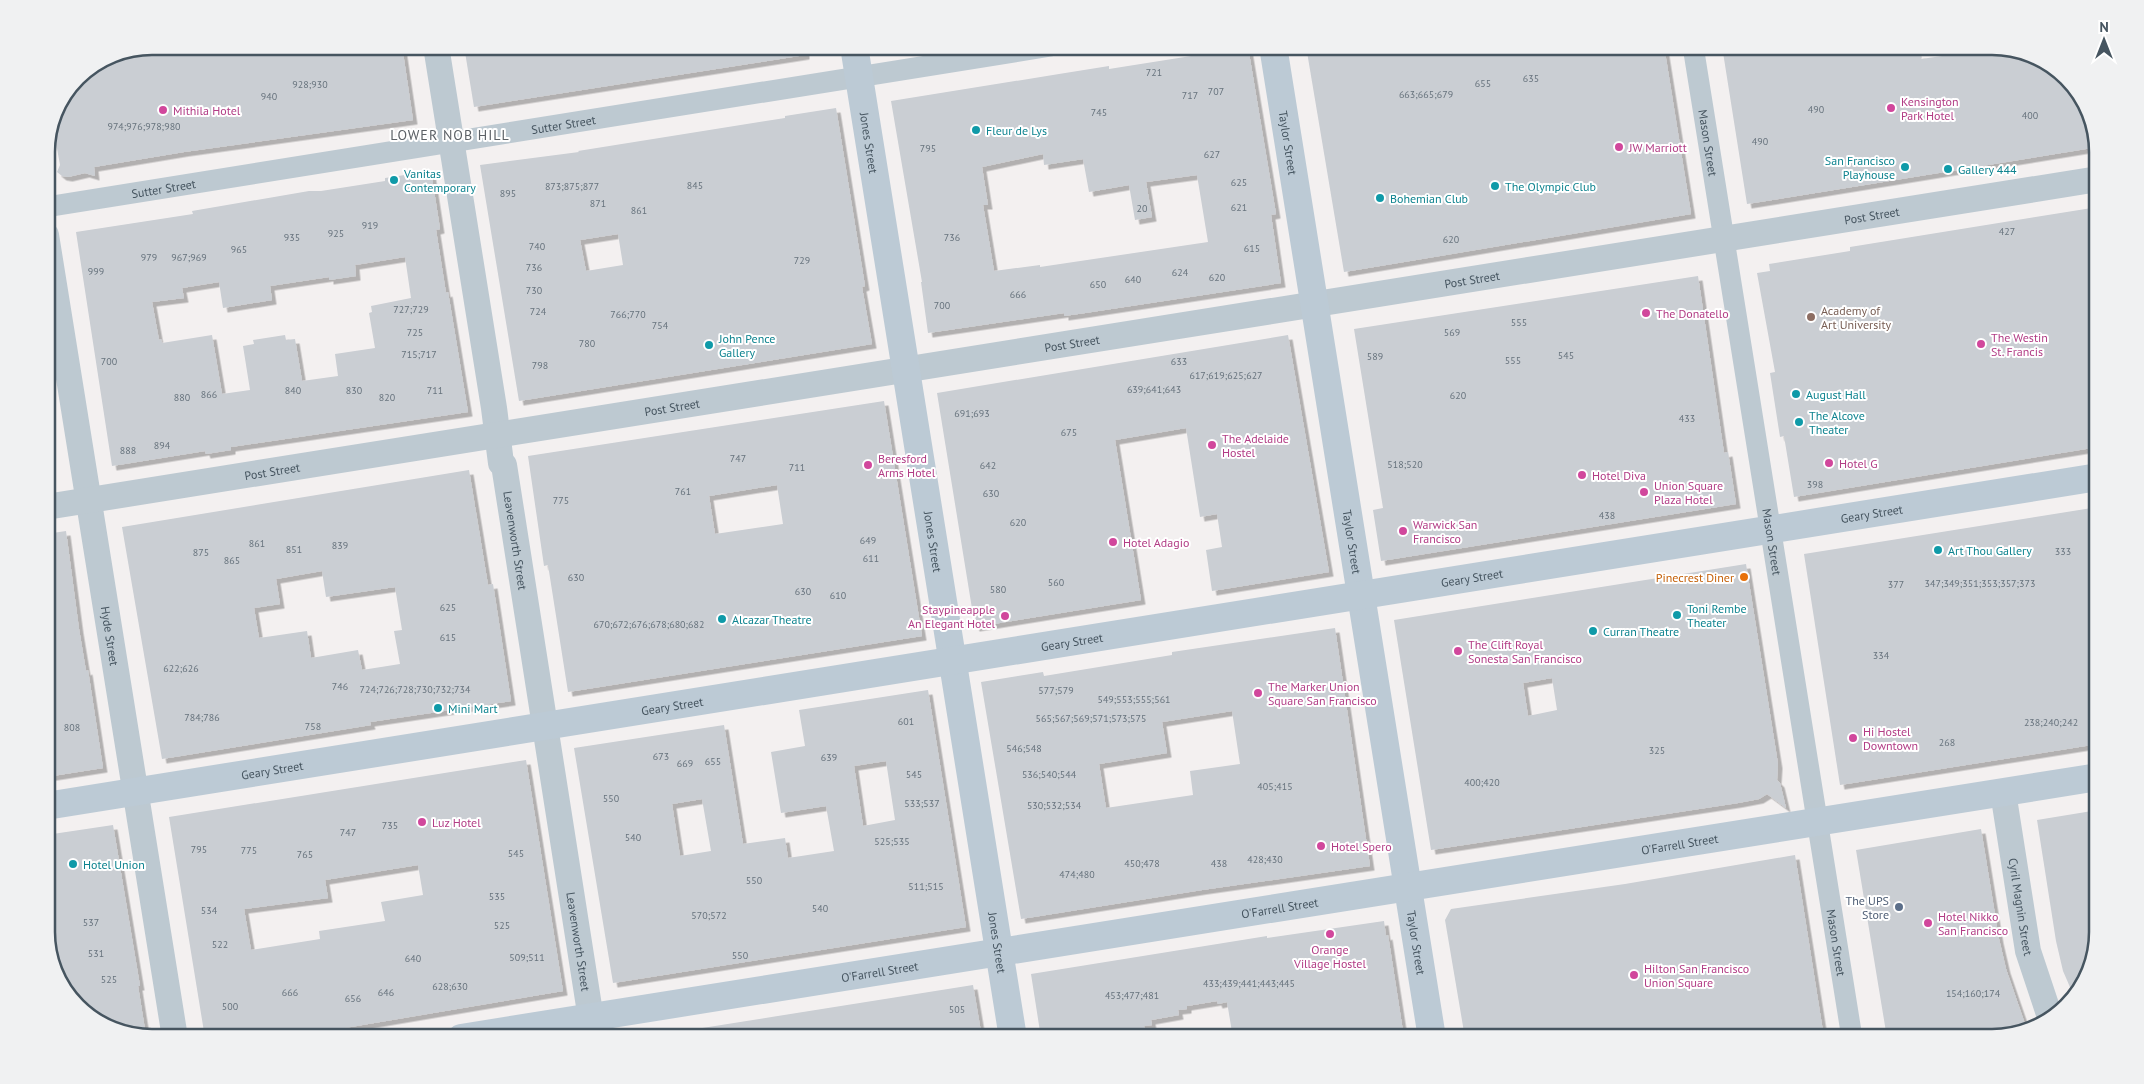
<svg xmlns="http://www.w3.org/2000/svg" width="2144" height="1084" font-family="'PT Sans',sans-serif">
<defs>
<filter id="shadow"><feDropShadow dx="4.5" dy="4.5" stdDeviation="0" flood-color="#0004"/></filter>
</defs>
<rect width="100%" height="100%" fill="#f3f0f0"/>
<g fill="#caced3" fill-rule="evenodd" filter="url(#shadow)">
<path d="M152,46H402L413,120L184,152L94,167L95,176L85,173L68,177L62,176L57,172L60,165L52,121L54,112L78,77L112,54Z"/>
<path d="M464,46H805V55L474,107Z"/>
<path d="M1306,46H1664L1691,214L1344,272Z"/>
<path d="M1722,46H1916L1917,55L1921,54V59L1963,53L1962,49L1992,46L2038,57L2080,93L2098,147L1747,204Z"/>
<path d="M1248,47L1276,214L1271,215L1281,283L1085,313L1064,316V313L928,333L921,282H922L891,101L1059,74L1109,66V69ZM1043,154L1044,165L1083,159L1089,192L1129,185L1135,220L1152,217L1146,182L1197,175L1208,242L1040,267V265L994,271L983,205H988L982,167Z"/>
<path d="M836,108L865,286L862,287L872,344L519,401L480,165L579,152L578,151L785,118V116ZM618,234L623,265L586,271L580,240Z"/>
<path d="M431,171L440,229L436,230L446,293L448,292L468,412L231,447V450L206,454L205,451L112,466L76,232L193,214L192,211L309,191H321L385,181V178ZM405,257L411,298L371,306L372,312L369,313L375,348L335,354L338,376L302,381L295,339L286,340L285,335L253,340L254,344L243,346L250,390L222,394L212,335L162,343L161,339L159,340L152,302L184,298L182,288L219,282L223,308L272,300L270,286L329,277V280L356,276L355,265Z"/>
<path d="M2098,207V447L1794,497L1784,436L1780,437L1770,373L1775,372L1757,273L1770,271L1769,264L1850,251V247Z"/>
<path d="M1698,276L1724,453L1728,452L1736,504L1381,561L1373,510L1383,508L1354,329Z"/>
<path d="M1288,335L1329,572L1212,591L1206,550L1222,547L1217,514L1200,517L1186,428L1115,440L1141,600L975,627L937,393Z"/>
<path d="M884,401L922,636L568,692L548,565L544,566L528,456ZM777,485L783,524L715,534L709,496Z"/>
<path d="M469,470L488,585L493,584L511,701L370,722L371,725L162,759L122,527ZM322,571L326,597L395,587L402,630L394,631L400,664L362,670L358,650L311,658L307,631L259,638L254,608L280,604L276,579Z"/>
<path d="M2098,507V744L1840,785L1804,554Z"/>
<path d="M66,531L79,629L86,671L88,670L103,768L46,777V759L49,758L46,743L51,742L46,712V681H51L46,652V534Z"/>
<path d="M1746,564L1778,764L1777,780L1780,783L1786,808L1767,794L1759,799L1738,803L1431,850L1394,620ZM1552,678L1557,710L1528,716L1523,683Z"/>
<path d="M1335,628L1370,866L1202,890L1021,919L981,682L1043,672L1044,676L1172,655V652ZM1232,711L1240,764L1190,771L1193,795L1106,808L1099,764L1167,753L1162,722Z"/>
<path d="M928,690L966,927L613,983L574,748L724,725L743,844L785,838L788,858L834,851L826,806L781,813L771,752L805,746L799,710ZM886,761L895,820L863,826L854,766ZM702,799L711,851L680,856L672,804Z"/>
<path d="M526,760L563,991L321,1032V1034L300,1038H205L169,817ZM418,865L423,895L381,902L385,921L319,931L320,939L251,950L244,909L328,898L325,880Z"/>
<path d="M2098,810V932L2087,978L2073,994L2063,971L2056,941L2037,820Z"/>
<path d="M113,825L140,986H138L146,1036L106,1027L64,991L49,903H46V835Z"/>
<path d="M1981,829L1999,939L2006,969L2026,1027L1992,1038H1887L1856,850Z"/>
<path d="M1795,855L1824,1038H1465L1445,920L1451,909L1625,884Z"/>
<path d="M1384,921L1386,936L1388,935L1404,1038H1233L1227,1002L1218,1004L1217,1001L1187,1006V1009L1178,1010L1179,1015L1151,1020L1152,1025L1144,1026L1146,1035L1131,1038H1041L1031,974L1267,936V938Z"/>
<path d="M973,985L982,1038H697L696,1029Z"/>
</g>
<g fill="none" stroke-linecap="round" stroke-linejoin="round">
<g stroke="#bdc9d1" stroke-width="21">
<path id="s1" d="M1693,46L1852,1038"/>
<path id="s2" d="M46,207L1051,46"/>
</g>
<g stroke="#bdc9d1" stroke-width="26">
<path id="s3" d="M436,46L494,408L501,463L504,465L594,1038"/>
<path id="s4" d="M46,235L175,1038"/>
<path id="s5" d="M46,507L2098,179"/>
<path id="s6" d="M2003,792L2028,951L2051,1020"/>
</g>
<g stroke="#bccad5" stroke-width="28">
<path id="s7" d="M854,46L1013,1038"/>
<path id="s8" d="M1273,46L1432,1038"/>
<path id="s9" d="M46,806L2098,477"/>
<path id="s10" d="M461,1038L2098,777"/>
</g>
</g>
<g fill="#d1479c" stroke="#fff" stroke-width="2">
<circle cx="1891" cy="108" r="5"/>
<circle cx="163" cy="110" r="5"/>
<circle cx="1619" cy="147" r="5"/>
<circle cx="1646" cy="313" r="5"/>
<circle cx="1981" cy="344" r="5"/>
<circle cx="1212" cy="445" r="5"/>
<circle cx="1829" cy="463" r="5"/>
<circle cx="868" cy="465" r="5"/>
<circle cx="1582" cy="475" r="5"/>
<circle cx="1644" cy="492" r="5"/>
<circle cx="1403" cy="531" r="5"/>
<circle cx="1113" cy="542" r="5"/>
<circle cx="1005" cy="616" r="5"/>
<circle cx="1458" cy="651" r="5"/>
<circle cx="1258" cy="693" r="5"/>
<circle cx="1853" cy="738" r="5"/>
<circle cx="422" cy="822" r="5"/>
<circle cx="1321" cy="846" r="5"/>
<circle cx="1928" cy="923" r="5"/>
<circle cx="1330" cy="934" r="5"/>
<circle cx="1634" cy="975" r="5"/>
</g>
<g fill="#0f9aa8" stroke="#fff" stroke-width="2">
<circle cx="976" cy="130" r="5"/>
<circle cx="1905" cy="167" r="5"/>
<circle cx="1948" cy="169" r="5"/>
<circle cx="394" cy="180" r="5"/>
<circle cx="1495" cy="186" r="5"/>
<circle cx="1380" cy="198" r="5"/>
<circle cx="709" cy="345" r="5"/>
<circle cx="1796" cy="394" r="5"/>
<circle cx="1799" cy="422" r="5"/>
<circle cx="1938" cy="550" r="5"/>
<circle cx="1677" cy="615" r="5"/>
<circle cx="722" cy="619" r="5"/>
<circle cx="1593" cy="631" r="5"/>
<circle cx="438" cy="708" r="5"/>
<circle cx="73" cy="864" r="5"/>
</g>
<circle fill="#8d6e63" stroke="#fff" stroke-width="2" cx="1811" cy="317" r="5"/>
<circle fill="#e8710a" stroke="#fff" stroke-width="2" cx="1744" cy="577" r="5"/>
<circle fill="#5c6f8a" stroke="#fff" stroke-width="2" cx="1899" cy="907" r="5"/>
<g text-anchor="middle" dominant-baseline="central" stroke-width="4" stroke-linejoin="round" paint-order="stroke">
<g font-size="10" fill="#67737d">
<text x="1154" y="72">721</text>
<text x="1531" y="78">635</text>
<text x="1483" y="83">655</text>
<text x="310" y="84">928;930</text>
<text x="1216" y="91">707</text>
<text x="1426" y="94">663;665;679</text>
<text x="1190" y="95">717</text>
<text x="269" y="96">940</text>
<text x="1816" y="109">490</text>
<text x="1099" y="112">745</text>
<text x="2030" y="115">400</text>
<text x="144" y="126">974;976;978;980</text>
<text x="1760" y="141">490</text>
<text x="928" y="148">795</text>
<text x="1212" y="154">627</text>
<text x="1239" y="182">625</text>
<text x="695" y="185">845</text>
<text x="572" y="186">873;875;877</text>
<text x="508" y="193">895</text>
<text x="598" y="203">871</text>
<text x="1239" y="207">621</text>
<text x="1142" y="208">20</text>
<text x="639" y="210">861</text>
<text x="370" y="225">919</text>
<text x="2007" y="231">427</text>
<text x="336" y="233">925</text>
<text x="292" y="237">935</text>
<text x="952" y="237">736</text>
<text x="1451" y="239">620</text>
<text x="537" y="246">740</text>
<text x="1252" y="248">615</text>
<text x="239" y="249">965</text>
<text x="149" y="257">979</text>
<text x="189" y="257">967;969</text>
<text x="802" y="260">729</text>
<text x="534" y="267">736</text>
<text x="96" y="271">999</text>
<text x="1180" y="272">624</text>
<text x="1217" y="277">620</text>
<text x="1133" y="279">640</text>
<text x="1098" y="284">650</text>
<text x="534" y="290">730</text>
<text x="1018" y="294">666</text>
<text x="942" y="305">700</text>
<text x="411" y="309">727;729</text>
<text x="538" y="311">724</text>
<text x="628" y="314">766;770</text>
<text x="1519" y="322">555</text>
<text x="660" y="325">754</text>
<text x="415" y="332">725</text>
<text x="1452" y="332">569</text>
<text x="587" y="343">780</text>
<text x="419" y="354">715;717</text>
<text x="1566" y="355">545</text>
<text x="1375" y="356">589</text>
<text x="1513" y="360">555</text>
<text x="109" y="361">700</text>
<text x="1179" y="361">633</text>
<text x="540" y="365">798</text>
<text x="1226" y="375">617;619;625;627</text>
<text x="1154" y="389">639;641;643</text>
<text x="293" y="390">840</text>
<text x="354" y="390">830</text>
<text x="435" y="390">711</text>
<text x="209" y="394">866</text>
<text x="1458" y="395">620</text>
<text x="182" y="397">880</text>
<text x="387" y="397">820</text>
<text x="972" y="413">691;693</text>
<text x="1687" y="418">433</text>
<text x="1069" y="432">675</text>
<text x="162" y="445">894</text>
<text x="128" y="450">888</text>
<text x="738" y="458">747</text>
<text x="1405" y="464">518;520</text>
<text x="988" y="465">642</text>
<text x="797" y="467">711</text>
<text x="1815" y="484">398</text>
<text x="683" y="491">761</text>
<text x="991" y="493">630</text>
<text x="561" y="500">775</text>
<text x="1607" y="515">438</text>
<text x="1018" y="522">620</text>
<text x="868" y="540">649</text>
<text x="257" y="543">861</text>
<text x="340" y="545">839</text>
<text x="294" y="549">851</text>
<text x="2063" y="551">333</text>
<text x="201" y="552">875</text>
<text x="871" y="558">611</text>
<text x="232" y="560">865</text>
<text x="576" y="577">630</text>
<text x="1056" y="582">560</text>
<text x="1980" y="583">347;349;351;353;357;373</text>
<text x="1896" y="584">377</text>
<text x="998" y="589">580</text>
<text x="803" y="591">630</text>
<text x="838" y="595">610</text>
<text x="448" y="607">625</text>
<text x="649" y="624">670;672;676;678;680;682</text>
<text x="448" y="637">615</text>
<text x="1881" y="655">334</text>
<text x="181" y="668">622;626</text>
<text x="340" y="686">746</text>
<text x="415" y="689">724;726;728;730;732;734</text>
<text x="1056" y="690">577;579</text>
<text x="1134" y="699">549;553;555;561</text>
<text x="202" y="717">784;786</text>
<text x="1091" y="718">565;567;569;571;573;575</text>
<text x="906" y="721">601</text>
<text x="2051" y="722">238;240;242</text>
<text x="313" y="726">758</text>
<text x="72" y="727">808</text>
<text x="1947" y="742">268</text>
<text x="1024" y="748">546;548</text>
<text x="1657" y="750">325</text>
<text x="661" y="756">673</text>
<text x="829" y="757">639</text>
<text x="713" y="761">655</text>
<text x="685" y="763">669</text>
<text x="914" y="774">545</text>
<text x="1049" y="774">536;540;544</text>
<text x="1482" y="782">400;420</text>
<text x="1275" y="786">405;415</text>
<text x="611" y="798">550</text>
<text x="922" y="803">533;537</text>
<text x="1054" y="805">530;532;534</text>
<text x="390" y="825">735</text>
<text x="348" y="832">747</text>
<text x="633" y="837">540</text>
<text x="892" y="841">525;535</text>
<text x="199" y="849">795</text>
<text x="249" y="850">775</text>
<text x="516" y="853">545</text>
<text x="305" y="854">765</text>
<text x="1265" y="859">428;430</text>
<text x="1142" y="863">450;478</text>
<text x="1219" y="863">438</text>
<text x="1077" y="874">474;480</text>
<text x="754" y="880">550</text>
<text x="926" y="886">511;515</text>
<text x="497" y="896">535</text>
<text x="820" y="908">540</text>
<text x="209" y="910">534</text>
<text x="709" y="915">570;572</text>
<text x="91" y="922">537</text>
<text x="502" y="925">525</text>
<text x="220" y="944">522</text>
<text x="96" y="953">531</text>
<text x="740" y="955">550</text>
<text x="527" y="957">509;511</text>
<text x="413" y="958">640</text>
<text x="109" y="979">525</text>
<text x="1249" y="983">433;439;441;443;445</text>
<text x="450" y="986">628;630</text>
<text x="290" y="992">666</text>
<text x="386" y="992">646</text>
<text x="1973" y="993">154;160;174</text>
<text x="1132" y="995">453;477;481</text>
<text x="353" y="998">656</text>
<text x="230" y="1006">500</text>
<text x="957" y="1009">505</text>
</g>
<g font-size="12" fill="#b23c85" stroke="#fff" text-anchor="start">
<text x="1901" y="101">Kensington<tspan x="1901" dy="14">Park Hotel</tspan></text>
<text x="173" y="110">Mithila Hotel</text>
<text x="1629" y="147">JW Marriott</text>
<text x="1656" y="313">The Donatello</text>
<text x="1991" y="337">The Westin<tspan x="1991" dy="14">St. Francis</tspan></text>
<text x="1222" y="438">The Adelaide<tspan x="1222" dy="14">Hostel</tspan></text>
<text x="878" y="458">Beresford<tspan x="878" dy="14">Arms Hotel</tspan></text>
<text x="1839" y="463">Hotel G</text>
<text x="1592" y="475">Hotel Diva</text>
<text x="1654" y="485">Union Square<tspan x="1654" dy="14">Plaza Hotel</tspan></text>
<text x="1413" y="524">Warwick San<tspan x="1413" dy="14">Francisco</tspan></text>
<text x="1123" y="542">Hotel Adagio</text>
<text x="995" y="609" text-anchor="end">Staypineapple<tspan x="995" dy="14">An Elegant Hotel</tspan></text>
<text x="1468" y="644">The Clift Royal<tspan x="1468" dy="14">Sonesta San Francisco</tspan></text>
<text x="1268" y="686">The Marker Union<tspan x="1268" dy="14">Square San Francisco</tspan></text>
<text x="1863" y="731">Hi Hostel<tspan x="1863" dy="14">Downtown</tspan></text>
<text x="432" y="822">Luz Hotel</text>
<text x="1331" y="846">Hotel Spero</text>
<text x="1938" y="916">Hotel Nikko<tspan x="1938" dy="14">San Francisco</tspan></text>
<text x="1330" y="949" text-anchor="middle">Orange<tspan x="1330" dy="14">Village Hostel</tspan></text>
<text x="1644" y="968">Hilton San Francisco<tspan x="1644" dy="14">Union Square</tspan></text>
</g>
<g font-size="12" fill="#465560" stroke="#fff">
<text stroke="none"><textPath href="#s2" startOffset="524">Sutter Street</textPath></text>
<text stroke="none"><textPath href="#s7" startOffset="98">Jones Street</textPath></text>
<text stroke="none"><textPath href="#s8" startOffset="98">Taylor Street</textPath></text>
<text stroke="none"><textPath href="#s1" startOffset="98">Mason Street</textPath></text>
<text stroke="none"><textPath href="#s2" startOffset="119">Sutter Street</textPath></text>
<text stroke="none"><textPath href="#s5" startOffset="1849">Post Street</textPath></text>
<text stroke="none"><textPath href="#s5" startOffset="1444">Post Street</textPath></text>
<text stroke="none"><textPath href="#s5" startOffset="1039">Post Street</textPath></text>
<text stroke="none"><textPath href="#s5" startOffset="634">Post Street</textPath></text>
<text stroke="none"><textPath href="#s5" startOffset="229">Post Street</textPath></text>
<text stroke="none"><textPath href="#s9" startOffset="1849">Geary Street</textPath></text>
<text stroke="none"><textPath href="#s3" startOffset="502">Leavenworth Street</textPath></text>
<text stroke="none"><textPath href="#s7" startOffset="502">Jones Street</textPath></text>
<text stroke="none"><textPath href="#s8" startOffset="502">Taylor Street</textPath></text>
<text stroke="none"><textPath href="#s1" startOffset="502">Mason Street</textPath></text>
<text stroke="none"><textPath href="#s9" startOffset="1444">Geary Street</textPath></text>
<text stroke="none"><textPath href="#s4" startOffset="406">Hyde Street</textPath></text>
<text stroke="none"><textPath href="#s9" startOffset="1039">Geary Street</textPath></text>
<text stroke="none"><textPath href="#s9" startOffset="634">Geary Street</textPath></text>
<text stroke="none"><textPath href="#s9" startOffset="229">Geary Street</textPath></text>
<text stroke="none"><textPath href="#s10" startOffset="1234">O'Farrell Street</textPath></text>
<text stroke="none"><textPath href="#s10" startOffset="829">O'Farrell Street</textPath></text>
<text stroke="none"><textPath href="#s6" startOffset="116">Cyril Magnin Street</textPath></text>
<text stroke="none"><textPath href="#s3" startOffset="908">Leavenworth Street</textPath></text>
<text stroke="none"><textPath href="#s7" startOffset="908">Jones Street</textPath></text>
<text stroke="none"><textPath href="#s8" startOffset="908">Taylor Street</textPath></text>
<text stroke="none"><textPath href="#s1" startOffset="908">Mason Street</textPath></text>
<text stroke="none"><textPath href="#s10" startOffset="424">O'Farrell Street</textPath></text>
</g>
<g font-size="12" fill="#0d838f" stroke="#fff" text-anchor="start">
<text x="986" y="130">Fleur de Lys</text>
<text x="1895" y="160" text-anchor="end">San Francisco<tspan x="1895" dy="14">Playhouse</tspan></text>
<text x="1958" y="169">Gallery 444</text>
<text x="404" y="173">Vanitas<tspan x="404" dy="14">Contemporary</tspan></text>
<text x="1505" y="186">The Olympic Club</text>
<text x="1390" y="198">Bohemian Club</text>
<text x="719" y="338">John Pence<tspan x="719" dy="14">Gallery</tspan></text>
<text x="1806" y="394">August Hall</text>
<text x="1809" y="415">The Alcove<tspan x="1809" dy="14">Theater</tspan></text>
<text x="1948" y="550">Art Thou Gallery</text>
<text x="1687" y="608">Toni Rembe<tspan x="1687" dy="14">Theater</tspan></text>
<text x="732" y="619">Alcazar Theatre</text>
<text x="1603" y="631">Curran Theatre</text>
<text x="448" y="708">Mini Mart</text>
<text x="83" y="864">Hotel Union</text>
</g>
<g font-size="12" fill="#785e54" stroke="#fff" text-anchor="start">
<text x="1821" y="310">Academy of<tspan x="1821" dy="14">Art University</tspan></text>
</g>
<g font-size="12" fill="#c56008" stroke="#fff" text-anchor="end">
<text x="1734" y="577">Pinecrest Diner</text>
</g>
<g font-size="12" fill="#4e5e75" stroke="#fff" text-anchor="end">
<text x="1889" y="900">The UPS<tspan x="1889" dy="14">Store</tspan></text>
</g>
<g font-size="14" letter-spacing="1" fill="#5c6166" stroke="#fff">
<text x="450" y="135">LOWER NOB HILL</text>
</g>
</g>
<path d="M0 0H2144V1084H0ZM152 55H1992A97 97 0 0 1 2089 152V932A97 97 0 0 1 1992 1029H152A97 97 0 0 1 55 932V152A97 97 0 0 1 152 55Z" fill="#f0f1f2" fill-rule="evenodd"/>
<path fill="none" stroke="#465560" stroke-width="2.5" d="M152 55H1992A97 97 0 0 1 2089 152V932A97 97 0 0 1 1992 1029H152A97 97 0 0 1 55 932V152A97 97 0 0 1 152 55Z"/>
<g transform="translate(2104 40)" stroke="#ffffff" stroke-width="4" paint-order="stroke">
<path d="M0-4L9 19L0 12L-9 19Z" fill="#465560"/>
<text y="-8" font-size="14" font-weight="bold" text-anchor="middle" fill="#465560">N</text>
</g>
</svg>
